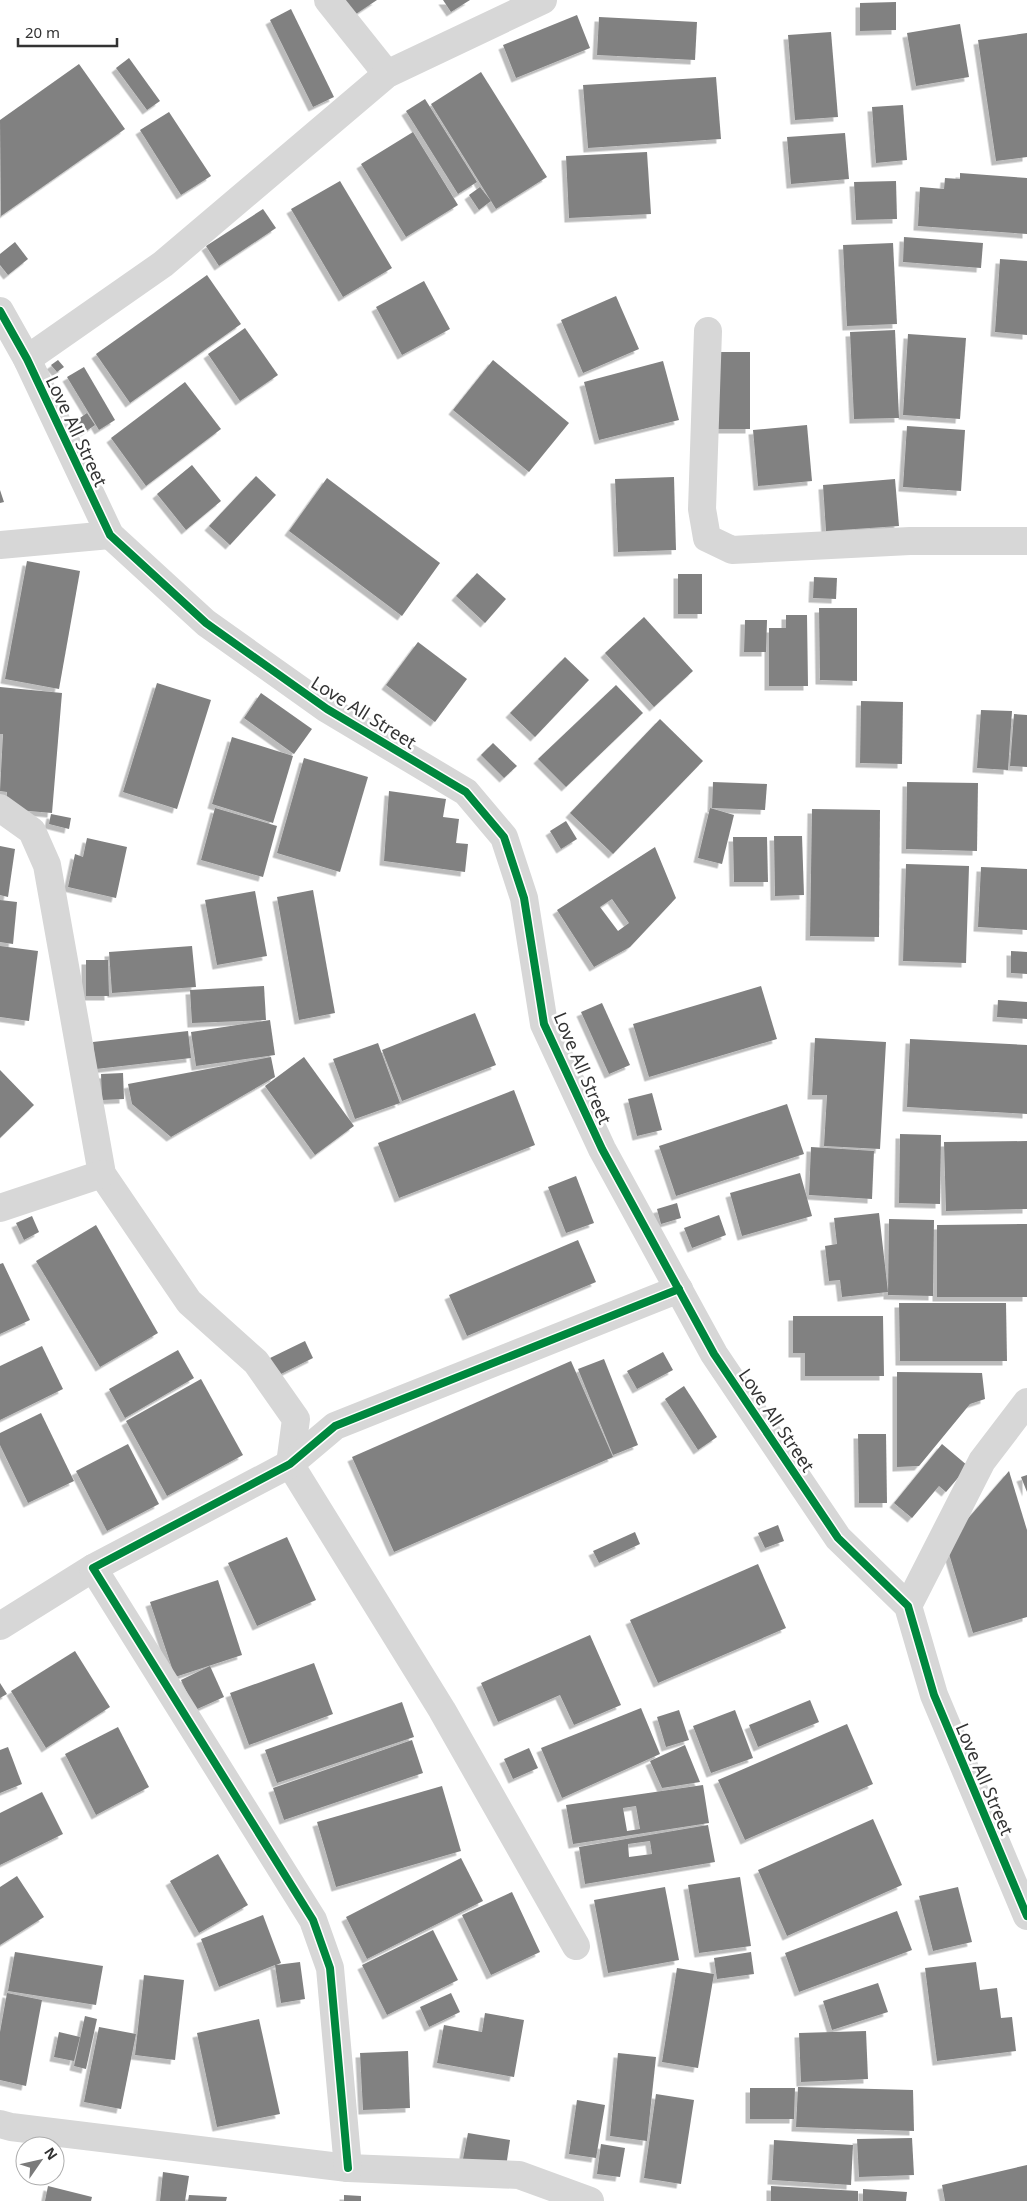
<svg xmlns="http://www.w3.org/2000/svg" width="1027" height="2201" font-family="'Noto Sans',sans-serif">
<defs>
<filter id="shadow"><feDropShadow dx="-4.5" dy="4.5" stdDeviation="0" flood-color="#0004"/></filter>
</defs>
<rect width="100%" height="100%" fill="#fff"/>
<g fill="#818181" fill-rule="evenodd" filter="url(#shadow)">
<path d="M338,0H377L350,18Z"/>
<path d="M443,0H470L451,12Z"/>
<path d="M896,2V30L860,31V3Z"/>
<path d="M291,9L334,97L313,107L270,20Z"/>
<path d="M577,15L590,48L516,78L503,45Z"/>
<path d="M599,17L697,22L695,60L597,55Z"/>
<path d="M960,24L969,77L916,86L907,33Z"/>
<path d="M831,32L838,117L795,120L788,35Z"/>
<path d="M1027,33V157L996,161L978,40Z"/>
<path d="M129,58L160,101L147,110L116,68Z"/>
<path d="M79,64L125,129L1,216L0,120Z"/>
<path d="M481,72L547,177L496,209L431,104Z"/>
<path d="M716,77L721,139L588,148L583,85Z"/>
<path d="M425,99L477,182L458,194L406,111Z"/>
<path d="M903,105L907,160L876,163L872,107Z"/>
<path d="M169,112L211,176L181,195L140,130Z"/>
<path d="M413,132L458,205L406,237L361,164Z"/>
<path d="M845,133L849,179L791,184L787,137Z"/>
<path d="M647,152L651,214L569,218L566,156Z"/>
<path d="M960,173L1027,178V234L918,226L920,187L944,189L945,178L960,179Z"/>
<path d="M340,181L392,268L343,297L291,209Z"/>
<path d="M896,181L897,219L856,220L854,182Z"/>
<path d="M480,187L491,201L479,210L469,195Z"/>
<path d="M263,209L276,228L219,266L206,246Z"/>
<path d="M904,237L983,243L981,268L903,262Z"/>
<path d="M15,242L28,259L8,275L0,265V254Z"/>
<path d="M893,243L897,324L847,326L843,245Z"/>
<path d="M1000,259L1027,261V335L995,332Z"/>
<path d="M207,275L241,324L130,403L96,354Z"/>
<path d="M424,281L450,329L402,355L376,307Z"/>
<path d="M616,296L639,349L583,373L561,320Z"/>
<path d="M245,328L278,375L240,401L208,354Z"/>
<path d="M895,330L899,418L854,419L850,332Z"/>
<path d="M908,334L966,338L960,419L903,415Z"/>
<path d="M713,352H750V429H714Z"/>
<path d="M58,360L64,367L57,372L51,365Z"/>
<path d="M493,360L569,423L529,472L453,410Z"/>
<path d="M663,361L679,420L599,440L584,382Z"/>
<path d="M84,367L115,420L99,430L67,377Z"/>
<path d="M185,382L221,429L146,486L111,438Z"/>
<path d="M87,413L95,425L85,432L77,420Z"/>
<path d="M807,425L812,481L758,486L753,430Z"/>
<path d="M907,426L965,430L961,491L903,487Z"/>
<path d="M192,465L221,501L186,530L157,494Z"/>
<path d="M256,476L276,495L230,545L209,526Z"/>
<path d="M674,477L676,550L618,552L615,479Z"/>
<path d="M327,478L440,563L402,616L289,531Z"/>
<path d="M895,479L899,526L826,531L823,485Z"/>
<path d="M0,490L4,502L0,503Z"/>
<path d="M27,561L80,571L59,689L5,679Z"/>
<path d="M477,573L506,599L485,623L456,596Z"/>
<rect x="678" y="574" width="24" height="40"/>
<path d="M814,577L837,578L836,599L813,598Z"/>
<path d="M819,608H857V681L820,680Z"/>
<path d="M786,615H807L808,686H769V628H786Z"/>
<path d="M644,617L693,671L654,707L605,653Z"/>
<path d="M745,620H767L766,652H744Z"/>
<path d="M418,642L467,679L435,722L386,685Z"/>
<path d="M565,657L589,680L535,737L510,713Z"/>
<path d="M157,683L211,700L177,809L123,792Z"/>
<path d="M616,685L643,713L566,787L538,759Z"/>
<path d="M0,687L62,693L52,813L6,809L7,792L0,791L3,734H0Z"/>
<path d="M261,693L312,729L294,754L244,718Z"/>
<path d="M861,701L903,702L902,764L860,763Z"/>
<path d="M981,710L1012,711L1008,770L977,768Z"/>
<path d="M1014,714L1027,715V767L1010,766Z"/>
<path d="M660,719L703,761L613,854L570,813Z"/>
<path d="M232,737L293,756L273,823L212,804Z"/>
<path d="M493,743L517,766L504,778L481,755Z"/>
<path d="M304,758L368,777L340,872L277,853Z"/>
<path d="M713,782L767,784L765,810L712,808Z"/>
<path d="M907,782L978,783L977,851L906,849Z"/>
<path d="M389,791L446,799L443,817L459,819L456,843L468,844L465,872L384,861Z"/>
<path d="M215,808L277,826L263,877L201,860Z"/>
<path d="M710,808L734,815L722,864L698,858Z"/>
<path d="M812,809L880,810L879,937L810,936Z"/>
<path d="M51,814L71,818L69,829L49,824Z"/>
<path d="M566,821L577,839L561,849L550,831Z"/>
<path d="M774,836H802L804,895L775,896Z"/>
<path d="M733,837H767L768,882H734Z"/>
<path d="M87,838L127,847L116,898L68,887L75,854L83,857Z"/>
<path d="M0,846L15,849L8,897L0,895Z"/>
<path d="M655,847L676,898L630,947L594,967L557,910ZM612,899L629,923L618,931L600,907Z"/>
<path d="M906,864L969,866L966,963L903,961Z"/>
<path d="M981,867L1027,869V930L978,927Z"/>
<path d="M313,890L335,1013L299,1020L277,897Z"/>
<path d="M255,891L267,956L217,965L205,900Z"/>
<path d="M0,900L17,902L13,944L0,942Z"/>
<path d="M0,946L38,951L29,1021L0,1017Z"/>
<path d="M192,946L196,987L112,993L109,952Z"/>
<path d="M1011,951L1027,952V974L1011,973Z"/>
<path d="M86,960H108L109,996H86Z"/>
<path d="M264,986L266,1020L192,1023L190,990Z"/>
<path d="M761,986L777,1039L649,1077L633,1024Z"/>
<path d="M998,1000L1027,1002V1019L997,1017Z"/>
<path d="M602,1003L630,1065L609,1074L581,1012Z"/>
<path d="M475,1013L496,1065L402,1101L382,1050Z"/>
<path d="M270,1020L275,1055L196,1066L191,1032Z"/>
<path d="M188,1031L191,1058L96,1069L93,1042Z"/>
<path d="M815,1038L886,1042L880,1149L824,1146L827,1095H812Z"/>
<path d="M910,1039L1027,1045V1114L907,1107Z"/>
<path d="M378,1043L400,1103L355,1119L333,1059Z"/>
<path d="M271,1057L275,1077L171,1137L132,1104L128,1084Z"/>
<path d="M304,1057L354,1126L315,1155L265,1086Z"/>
<path d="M0,1070L34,1105L0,1138Z"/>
<path d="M123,1073L124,1099L102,1100L101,1074Z"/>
<path d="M514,1090L535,1145L399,1198L378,1143Z"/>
<path d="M652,1093L662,1130L637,1136L628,1099Z"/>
<path d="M787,1104L804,1154L676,1196L659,1146Z"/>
<path d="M900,1134L941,1135L940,1204L899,1203Z"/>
<path d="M1027,1141V1209L946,1211L944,1142Z"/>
<path d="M811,1147L874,1151L872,1199L809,1195Z"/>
<path d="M800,1173L812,1216L742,1236L730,1193Z"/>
<path d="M576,1176L594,1223L566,1233L548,1187Z"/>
<path d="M677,1203L681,1218L661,1224L657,1209Z"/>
<path d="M879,1213L888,1292L842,1297L840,1280L829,1281L825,1246L837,1244L834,1218Z"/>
<path d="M719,1215L726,1235L692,1248L684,1228Z"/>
<path d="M32,1216L39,1232L24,1240L16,1223Z"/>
<path d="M889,1219L934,1220L933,1296L888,1295Z"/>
<path d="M1027,1224V1297H937V1225Z"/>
<path d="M96,1225L158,1333L100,1367L36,1261Z"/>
<path d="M578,1240L596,1282L467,1336L449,1295Z"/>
<path d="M3,1263L30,1320L0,1334V1264Z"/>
<path d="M899,1303H1006L1007,1361H900Z"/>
<path d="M793,1316H883L884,1376H805V1353H793Z"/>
<path d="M305,1341L313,1358L279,1375L270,1358Z"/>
<path d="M42,1346L63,1389L0,1420V1366Z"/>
<path d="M178,1350L194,1378L125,1418L109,1389Z"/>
<path d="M663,1352L673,1370L637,1389L627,1371Z"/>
<path d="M604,1359L638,1445L613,1455L578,1369Z"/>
<path d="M571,1361L613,1457L394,1552L352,1457Z"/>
<path d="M897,1372L982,1373L985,1399L970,1404L919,1466L897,1467Z"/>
<path d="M201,1379L243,1455L167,1496L126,1421Z"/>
<path d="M684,1386L717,1437L698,1450L665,1399Z"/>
<path d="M41,1413L74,1481L28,1503L0,1445V1433Z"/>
<path d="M858,1434H886L887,1503H859Z"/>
<path d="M128,1444L159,1504L107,1531L76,1471Z"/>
<path d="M942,1444L968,1466L946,1492L939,1486L912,1518L894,1503Z"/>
<path d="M1009,1471L1027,1530V1617L973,1633L946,1544Z"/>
<path d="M1027,1475V1492L1021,1477Z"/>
<path d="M778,1525L784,1541L765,1548L758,1533Z"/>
<path d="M635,1532L640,1544L599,1563L593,1551Z"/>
<path d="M287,1537L316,1600L257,1626L228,1563Z"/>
<path d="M758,1564L786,1628L658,1683L630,1620Z"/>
<path d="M218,1580L242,1655L175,1677L150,1602Z"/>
<path d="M590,1635L621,1705L574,1725L560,1695L498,1722L481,1683Z"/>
<path d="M75,1651L110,1707L46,1748L11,1691Z"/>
<path d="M314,1663L333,1714L249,1745L230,1693Z"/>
<path d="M210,1666L224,1697L195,1710L181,1680Z"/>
<path d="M0,1683L7,1694L0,1698Z"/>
<path d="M810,1700L819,1722L758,1747L749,1725Z"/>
<path d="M402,1702L414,1737L277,1783L265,1750Z"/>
<path d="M641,1708L660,1754L562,1798L541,1748Z"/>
<path d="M679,1710L689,1740L666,1747L657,1717Z"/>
<path d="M735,1710L753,1758L711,1773L693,1726Z"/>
<path d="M847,1724L873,1784L745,1840L718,1780Z"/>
<path d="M118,1727L149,1787L96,1815L65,1754Z"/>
<path d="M412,1740L423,1773L284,1820L273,1788Z"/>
<path d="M685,1745L700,1782L662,1788L650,1761Z"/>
<path d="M8,1747L22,1784L0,1793V1750Z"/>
<path d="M529,1748L538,1768L513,1779L504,1759Z"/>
<path d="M703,1785L709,1823L573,1844L566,1805ZM636,1806L640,1829L627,1831L623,1808Z"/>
<path d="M442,1786L461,1851L336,1887L317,1822Z"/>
<path d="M42,1792L63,1834L0,1865V1813Z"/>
<path d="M873,1819L902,1885L787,1936L758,1870Z"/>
<path d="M708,1825L715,1862L585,1884L579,1847ZM650,1841L652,1854L629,1857L628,1844Z"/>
<path d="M218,1854L248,1905L199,1933L170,1881Z"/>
<path d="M461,1858L483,1901L367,1959L346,1917Z"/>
<path d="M17,1876L44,1917L0,1945V1887Z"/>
<path d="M740,1877L751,1946L699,1953L688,1885Z"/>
<path d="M665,1887L679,1960L608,1973L594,1900Z"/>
<path d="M958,1887L972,1942L933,1951L919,1896Z"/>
<path d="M512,1892L540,1952L491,1975L462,1915Z"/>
<path d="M897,1911L912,1950L799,1992L785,1953Z"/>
<path d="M263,1915L281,1963L276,1965L300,1962L305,1999L281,2003L275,1965L219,1987L201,1939Z"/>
<path d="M433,1930L458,1980L387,2015L362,1965Z"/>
<path d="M15,1952L103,1966L96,2005L8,1991Z"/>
<path d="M751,1952L754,1974L717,1979L714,1958Z"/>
<path d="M976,1962L980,1990L997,1988L1001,2018L1012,2017L1016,2051L937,2061L925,1968Z"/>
<path d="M677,1968L714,1974L698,2068L662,2062Z"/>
<path d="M144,1975L184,1980L175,2060L135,2055Z"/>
<path d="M878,1983L888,2012L832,2030L823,2001Z"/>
<path d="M7,1993L42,2000L26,2086L0,2080V2032Z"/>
<path d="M451,1993L460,2012L429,2027L420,2007Z"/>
<path d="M485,2013L524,2020L514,2077L437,2063L444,2025L482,2032Z"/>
<path d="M85,2016L97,2019L86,2069L74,2066Z"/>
<path d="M259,2019L280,2114L217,2127L197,2033Z"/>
<path d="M99,2027L136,2034L121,2109L84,2102Z"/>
<path d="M866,2031L868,2079L801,2082L799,2033Z"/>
<path d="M59,2032L80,2037L74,2061L54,2057Z"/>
<path d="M408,2051L410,2108L363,2110L360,2053Z"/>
<path d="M618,2053L656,2057L647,2141L610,2136Z"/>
<path d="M798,2087L913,2090L914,2131L796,2127Z"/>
<path d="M750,2088H795L794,2119H750Z"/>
<path d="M656,2094L694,2100L681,2184L644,2178Z"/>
<path d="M577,2100L605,2105L596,2158L569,2154Z"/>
<path d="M468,2133L510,2140L506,2167L463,2159Z"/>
<path d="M912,2138L914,2175L859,2177L857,2139Z"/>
<path d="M774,2140L853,2145L851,2185L772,2180Z"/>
<path d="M601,2144L625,2148L620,2177L597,2174Z"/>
<path d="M1027,2165V2201H945L942,2185Z"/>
<path d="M163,2172L189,2176L185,2201H160Z"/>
<path d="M48,2186L92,2197L91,2201H45Z"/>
<path d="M771,2186L858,2191V2201H771Z"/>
<path d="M863,2189L907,2192L906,2201H863Z"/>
<path d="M189,2195L227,2197L226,2201H188Z"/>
<path d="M344,2195L361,2196V2201H344Z"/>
</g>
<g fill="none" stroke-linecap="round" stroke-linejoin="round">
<g stroke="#d7d7d7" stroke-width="28">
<path d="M328,0L387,74"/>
<path d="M0,311L27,359L110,535L206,623L327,709L466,792L504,837L524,898L544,1024L602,1149L714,1354L838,1538L908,1606L934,1695L1027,1916"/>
<path d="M708,331L702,509L707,538L732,550L910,541H1027"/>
<path d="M27,359L163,264L387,74L543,0"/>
<path d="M0,545L110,535"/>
<path d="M0,808L32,831L47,865L102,1174L189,1302L256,1362L296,1419L290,1464L442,1710L576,1946"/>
<path d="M0,1208L102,1174"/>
<path d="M908,1606L982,1461L1027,1402"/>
<path d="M0,1626L93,1568"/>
<path d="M0,2124L11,2127L348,2168L519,2175L590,2201"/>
<path d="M348,2168L330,1968L313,1920L93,1568L290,1464L335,1426L679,1289"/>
</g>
<g stroke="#fff" stroke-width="11">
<g id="cycleway">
<path d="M0,311L27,359L110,535L206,623L327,709L466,792L504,837L524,898L544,1024L602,1149L714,1354L838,1538L908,1606L934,1695L1027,1916"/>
<path d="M348,2168L330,1968L313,1920L93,1568L290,1464L335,1426L679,1289"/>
</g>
</g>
<use href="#cycleway" stroke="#00873e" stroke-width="8"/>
</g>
<g text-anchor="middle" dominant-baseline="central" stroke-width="5" stroke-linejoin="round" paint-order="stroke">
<g font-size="18" fill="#333" stroke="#fff">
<text transform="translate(77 431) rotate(65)">Love All Street</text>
<text transform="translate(364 712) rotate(32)">Love All Street</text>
<text transform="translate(583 1068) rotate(67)">Love All Street</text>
<text transform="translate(777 1420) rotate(56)">Love All Street</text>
<text transform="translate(985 1779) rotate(67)">Love All Street</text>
</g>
</g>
<g transform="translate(40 2161) rotate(56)"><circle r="24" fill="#ffffff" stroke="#adadad"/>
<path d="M0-4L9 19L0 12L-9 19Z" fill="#7a7a7a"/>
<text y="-8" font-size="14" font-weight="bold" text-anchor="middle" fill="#333333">N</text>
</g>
<path d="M18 38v8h99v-8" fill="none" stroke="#333333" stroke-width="2.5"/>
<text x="25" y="38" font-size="15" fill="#333333" stroke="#ffffff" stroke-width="4" paint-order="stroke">20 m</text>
</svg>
